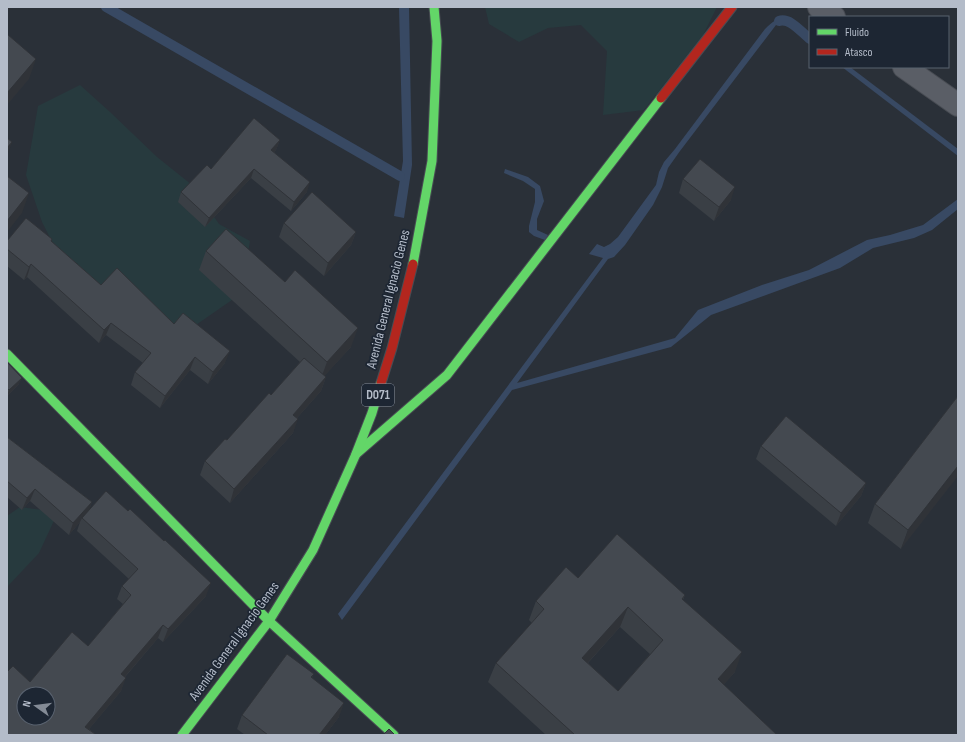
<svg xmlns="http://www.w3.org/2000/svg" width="965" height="742" font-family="'Sofia Sans Condensed',sans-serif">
<rect width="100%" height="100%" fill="#2a3038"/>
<g fill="#273a3e">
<path d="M485,7H717L703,35L644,110L603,115L607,51L581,25L548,28L519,42L489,24Z"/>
<path d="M80,85L110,112L157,157L192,185L219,224L250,241L242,293L193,327L157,325L66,269L42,222L26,175L38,106Z"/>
<path d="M20,507L58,512L39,553L7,587V516Z"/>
</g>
<g fill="#384963">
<path d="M399,7H409L412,165L404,218L394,216L403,161Z"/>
<path d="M788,17L793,19L790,24L782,23L776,25L680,151L668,168L662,187L653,205L625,245L614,257L608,259L517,383L675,338L698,310L762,285L809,270L867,240L890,235L923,225L958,199V209L932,230L914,238L873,248L840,268L711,315L671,347L512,390L342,620L338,614L603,258L589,254L597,244L604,247L610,244L618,237L656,185L659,172L664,162L675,149L765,29C773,21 777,18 788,17Z"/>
<path d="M842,67H850L958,149V156Z"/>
<path d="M505,169L528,177L540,186L544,201L537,219V230L548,235L545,240L534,236L529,232V226L535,202V189L523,181L504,173Z"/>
</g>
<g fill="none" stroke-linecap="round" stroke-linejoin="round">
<g stroke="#384963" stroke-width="10">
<path d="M106,7L400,176"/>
<path d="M779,21C790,17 802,33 810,39"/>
</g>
<g stroke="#484c53" stroke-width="24">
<g id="street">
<path d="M819,7L834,17"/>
<path d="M904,67L958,105"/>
</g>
</g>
<g stroke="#484c53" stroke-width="11">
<g id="fast">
<path d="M413,264L432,161L437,41L434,7"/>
<path d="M7,354L269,621L394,735"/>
<path d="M356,454L447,375L661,98"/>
<path d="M182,735L269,621L313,550L356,454L372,413L381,383"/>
</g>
</g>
<g stroke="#484c53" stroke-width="11">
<g id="jam">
<path d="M661,98L732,7"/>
<path d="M381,383L392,348L413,264"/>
</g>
</g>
<use href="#street" stroke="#5a5e66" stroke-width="22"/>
<use href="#fast" stroke="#63d668" stroke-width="9"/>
<use href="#jam" stroke="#b3261e" stroke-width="9"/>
</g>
<g fill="#3a3f45" fill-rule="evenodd">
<path d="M280,140L276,150L274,152L307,192L291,211L251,178L205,227L178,202L181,192L211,169Z"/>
<path d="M683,179L731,200L714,221L679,193Z"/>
<path d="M284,223L356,232L351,245L324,276L279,237Z"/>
<path d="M52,239L51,241L101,285L174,324L225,363L208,384L190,370L160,408L131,385L135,372L143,363L106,335L99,343L27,277L24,280L7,266V241Z"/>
<path d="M206,251L351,347L324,376L326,377L321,391L297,418L293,433L230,503L200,475L205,461L227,440L271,395L300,362L199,270Z"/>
<path d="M7,362L19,384L7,396Z"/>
<path d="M958,396L901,549L868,523L875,504Z"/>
<path d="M7,437L92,502L89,510L206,596L163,642L158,638L125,677L121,691L89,729L95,734V735H7L30,682L88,646L123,604L117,599L122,586L129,579L77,531L80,522L69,535L30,501L22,510L7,497Z"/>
<path d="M761,446L866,483L861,496L836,526L756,459Z"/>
<path d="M578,578L685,595L683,600L735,672L723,685L777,735H546L488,682L496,663L532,623L529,620L536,601ZM620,627L650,654L618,691L588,663Z"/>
<path d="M314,674L312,677L339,717L325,735H245L237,729L242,715Z"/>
</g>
<g fill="#303338">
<path d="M7,7H11L7,12Z"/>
<path d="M36,59L29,79L7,105V93Z"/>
<path d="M280,140L276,150L268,160L271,150Z"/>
<path d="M12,142L7,155V148Z"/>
<path d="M254,169L251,178L205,227L209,218Z"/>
<path d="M310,182L307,192L291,211L294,202Z"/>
<path d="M735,187L731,200L714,221L719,207Z"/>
<path d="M29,193L22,213L7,232V221Z"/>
<path d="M356,232L351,245L324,276L328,263Z"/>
<path d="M31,264L27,277L24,280L29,267Z"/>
<path d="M111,323L106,335L99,343L104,330Z"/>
<path d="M358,328L351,347L320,381L327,362Z"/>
<path d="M230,351L225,363L208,384L213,372Z"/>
<path d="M195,357L190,370L160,408L165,396Z"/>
<path d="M326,377L321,391L288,428L293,415Z"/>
<path d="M22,378L19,384L7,396L9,390Z"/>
<path d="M298,419L293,433L230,503L234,489Z"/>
<path d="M958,466V476L901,549L908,530Z"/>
<path d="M866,483L861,496L836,526L841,513Z"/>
<path d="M35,489L30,501L22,510L27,498Z"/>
<path d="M92,502L88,514L82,518L80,522L69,535L73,523Z"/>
<path d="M211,583L206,596L163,642L168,629Z"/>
<path d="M628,607L620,627L574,678L582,658Z"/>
<path d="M163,625L158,638L116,687L121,674Z"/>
<path d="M742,652L735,672L711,699L718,679Z"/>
<path d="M126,678L121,691L84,735L85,727Z"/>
<path d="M344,703L339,717L325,735H319Z"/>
</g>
<g fill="#444950" stroke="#303338" fill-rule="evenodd">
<path d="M7,34L36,59L7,93Z"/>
<path d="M254,118L280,140L271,150L310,182L294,202L254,169L209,218L181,192L207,165L211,169Z"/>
<path d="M7,138L12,142L7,148Z"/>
<path d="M700,159L735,187L719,207L683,179Z"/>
<path d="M7,176L29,193L7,221Z"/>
<path d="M312,192L356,232L328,263L284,223Z"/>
<path d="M26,218L52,239L51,241L101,285L117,268L174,324L183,313L230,351L213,372L195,357L165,396L135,372L151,353L111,323L104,330L31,264L29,267L7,249V241Z"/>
<path d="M226,229L285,282L295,270L358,328L327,362L206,251Z"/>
<path d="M304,358L326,377L293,415L298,419L234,489L205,461L225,439L227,440L269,393L271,395Z"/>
<path d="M7,362L22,378L9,390L7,388Z"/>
<path d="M958,396V466L908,530L875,504Z"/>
<path d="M786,416L866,483L841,513L761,446Z"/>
<path d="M7,437L92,502L73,523L35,489L27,498L7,481Z"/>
<path d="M106,491L128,511L130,509L164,541L165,540L211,583L168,629L163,625L121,674L126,678L85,727L95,734L94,735H7V672L13,666L30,682L72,632L88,646L131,595L122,586L138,569L82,518ZM24,694H48V718H24Z"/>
<path d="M617,534L685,595L682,599L742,652L718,679L777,735H575L496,663L544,609L536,601L566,567L578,578ZM628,607L663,640L618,691L582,658Z"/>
<path d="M287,654L314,674L311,677L344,703L319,735H268L242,715Z"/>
<path d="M389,729L395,735H383Z"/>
</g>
<g text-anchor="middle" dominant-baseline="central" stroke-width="3.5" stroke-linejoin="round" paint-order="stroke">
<rect fill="#1d2633" stroke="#878f9c" stroke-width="1" x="362" y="384" width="32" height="22" rx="3"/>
<g font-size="13" font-weight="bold" fill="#b4bcc9">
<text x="378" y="395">D071</text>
</g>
<g font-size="14" fill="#b4bcc9" stroke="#1d2633">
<text transform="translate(388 299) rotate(-76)">Avenida General Ignacio Genes</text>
<text transform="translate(234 641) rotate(-54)">Avenida General Ignacio Genes</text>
</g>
</g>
<rect width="965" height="742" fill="none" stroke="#b4bcc9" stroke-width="16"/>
<rect x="809" y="16" width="140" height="52" fill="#1d2633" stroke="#59626f"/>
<rect x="817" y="29" width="20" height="6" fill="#63d668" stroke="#59626f"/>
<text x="845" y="36" font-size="12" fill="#b4bcc9">Fluido</text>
<rect x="817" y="49" width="20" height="6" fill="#b3261e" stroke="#59626f"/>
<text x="845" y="56" font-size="12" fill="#b4bcc9">Atasco</text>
<g transform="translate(36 706) rotate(284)"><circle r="19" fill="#1d2633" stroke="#59626f"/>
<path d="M0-3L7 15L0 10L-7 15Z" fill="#848b96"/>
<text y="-6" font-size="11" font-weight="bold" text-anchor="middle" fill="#b4bcc9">N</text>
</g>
</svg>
